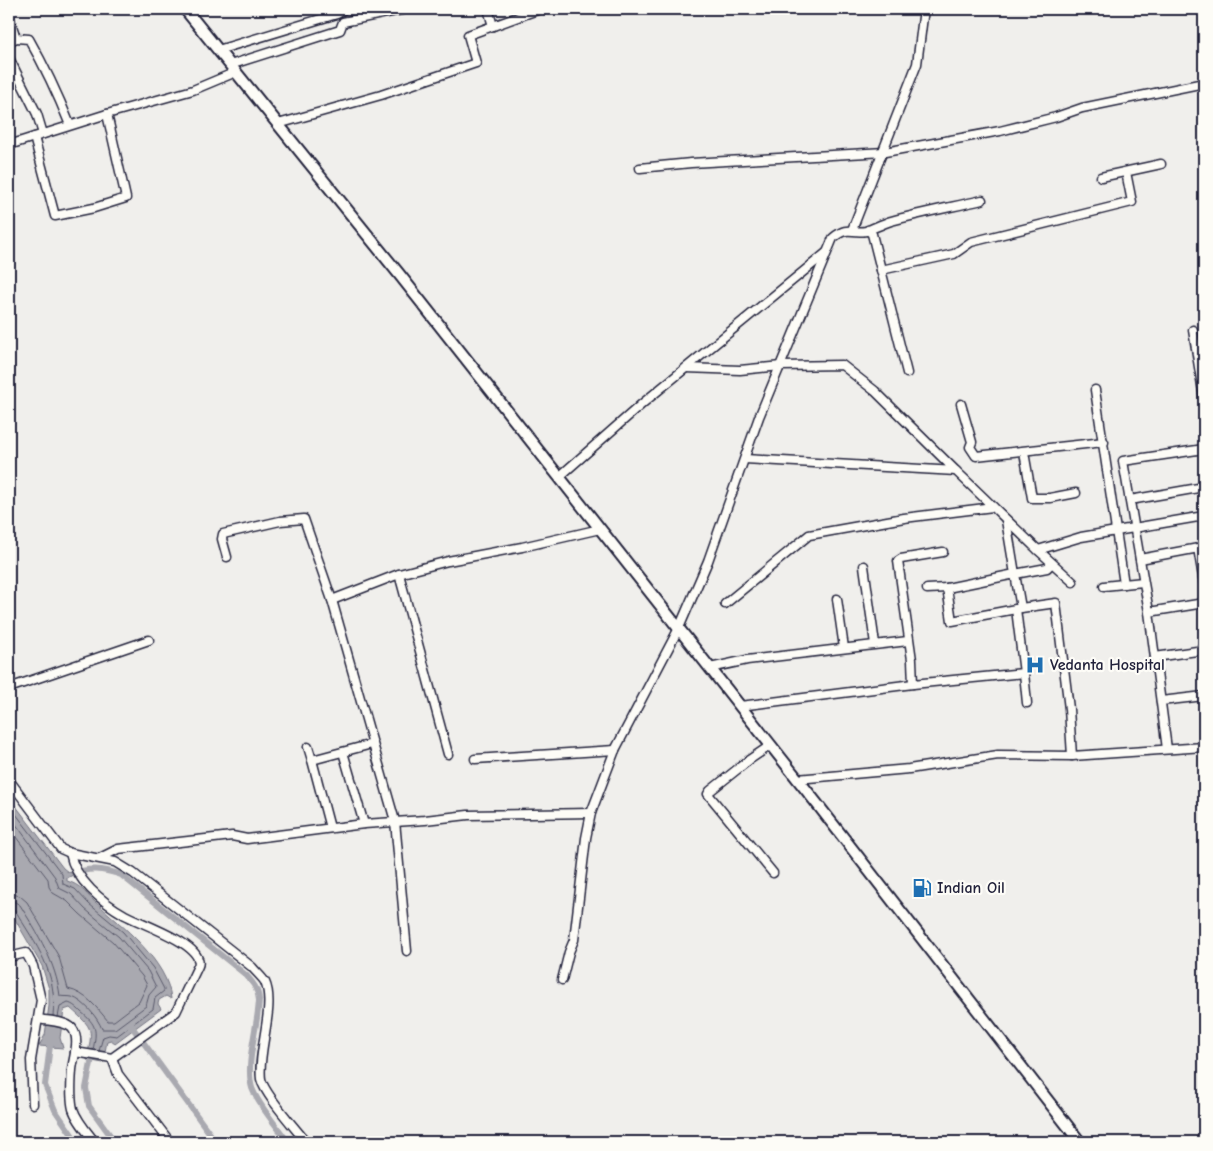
<svg xmlns="http://www.w3.org/2000/svg" width="1213" height="1151" font-family="'Comic Neue',sans-serif">
<rect width="100%" height="100%" fill="#f0efec"/>
<filter id="ink" filterUnits="userSpaceOnUse"><feTurbulence type="fractalNoise" baseFrequency=".02" numOctaves="2"/><feDisplacementMap in="SourceGraphic" scale="10" xChannelSelector="R" yChannelSelector="G"/><feConvolveMatrix kernelMatrix="1 2 1 2 8 2 1 2 1" color-interpolation-filters="sRGB"/></filter>
<g filter="url(#ink)">
<path fill="#a9a9b0" stroke="#737381" d="M9,797L63,868L68,872L72,873L73,875L67,878V881C81,885 84,892 94,901C121,925 168,961 171,999L166,996L159,1000L158,1004L161,1009L115,1043L111,1040L107,1041L103,1063L87,1060C92,1028 95,1030 70,1008L64,1010L60,1038L63,1048L39,1046L45,1035L49,1006V989L42,966L9,909Z"/>
<g fill="none" stroke-linecap="round" stroke-linejoin="round">
<g stroke="#58586a" stroke-width="1">
<path d="M9,805L62,874L63,884L75,889L89,904L123,932L153,968L164,989V991L155,998L153,1009L117,1036L109,1035L103,1037L99,1051"/>
<path d="M9,815L55,877L59,888L71,894L85,909L119,937L148,971L156,987L149,995L146,1006L115,1029H102C98,1018 84,1001 72,997C68,996 64,997 60,996C56,963 38,934 20,905L15,902L9,901"/>
<path d="M9,828L48,879L49,887L53,893L67,901L80,914L113,942L142,976L147,985L139,1002L114,1021H108C97,1008 86,993 68,989L59,957L27,902L20,896L9,893"/>
<path d="M9,907L15,910C36,945 58,972 53,1016"/>
<path d="M58,1017L60,1007L68,1003C73,1004 77,1008 81,1012C97,1025 97,1030 93,1050"/>
</g>
<g stroke="#a9a9b0" stroke-width="6">
<path d="M82,871C96,868 107,870 121,875L246,975C253,983 258,989 259,1000C258,1026 245,1064 252,1088C258,1105 277,1126 288,1142"/>
<path d="M130,1024L216,1142"/>
<path d="M51,1038L45,1085L55,1110L77,1142"/>
<path d="M93,1053L86,1088L89,1106L115,1142"/>
</g>
<g stroke="#22223b" stroke-width="11">
<g id="minor">
<path d="M488,9L493,26"/>
<path d="M9,17L16,38L9,42"/>
<path d="M16,38L29,39C45,67 58,95 70,125"/>
<path d="M218,50L337,14L344,9"/>
<path d="M9,58L37,114L43,134"/>
<path d="M230,65L340,30L343,22L406,9"/>
<path d="M278,124L381,95L476,63L468,35L540,9"/>
<path d="M34,137L55,216L94,208L126,198L107,114"/>
<path d="M9,145L107,114L193,90L236,72"/>
<path d="M640,168L691,163L885,152L1000,131L1056,117L1082,108L1204,83"/>
<path d="M1101,177L1161,164"/>
<path d="M852,230L917,64L924,9"/>
<path d="M868,230L872,234L907,373"/>
<path d="M881,270L954,254L971,242L1132,202L1126,172"/>
<path d="M1193,330L1204,398"/>
<path d="M686,368L740,370L781,366L842,365L875,391L956,471L745,459"/>
<path d="M1095,390L1124,584"/>
<path d="M961,404L972,442L970,447L976,456L1104,442"/>
<path d="M1024,452L1032,498H1050L1076,493"/>
<path d="M956,471L1038,550"/>
<path d="M559,477L643,403L826,253"/>
<path d="M1130,500L1204,487"/>
<path d="M1006,520L1015,574L947,588L952,621L1021,608L1015,574L1047,568L1052,563"/>
<path d="M1198,548L1204,583"/>
<path d="M227,557L222,539L223,534L280,521L304,519L332,600L395,821L407,951"/>
<path d="M1140,559L1204,547"/>
<path d="M864,566L875,644"/>
<path d="M399,574L448,754"/>
<path d="M1073,582L1038,550L1081,537L1204,516"/>
<path d="M1104,586L1143,582"/>
<path d="M927,589L947,588"/>
<path d="M837,599L844,648"/>
<path d="M332,600L399,574L448,561L522,547L600,529"/>
<path d="M725,604L809,535L904,518L993,507"/>
<path d="M1021,608L1056,603L1069,709L1072,756"/>
<path d="M1016,609L1024,673"/>
<path d="M1149,612L1204,603"/>
<path d="M1155,657L1204,650"/>
<path d="M710,668L747,660L908,641"/>
<path d="M913,684L912,660L898,561L901,559L943,552"/>
<path d="M9,688L149,640"/>
<path d="M1161,701L1204,696"/>
<path d="M740,706L913,684L1024,673L1027,703"/>
<path d="M771,745L749,760L710,791L708,794L773,873"/>
<path d="M308,747L312,760"/>
<path d="M1167,749L1149,612L1123,461L1204,449"/>
<path d="M343,752L364,824"/>
<path d="M475,759L615,750"/>
<path d="M797,779L909,769L998,755L1072,756L1204,747"/>
<path d="M9,780L61,849L70,853L115,862L133,873L252,967C256,972 262,977 265,982C276,1006 257,1052 261,1079C264,1094 296,1129 306,1142"/>
<path d="M330,828L312,760L372,744"/>
<path d="M70,853C75,880 102,902 125,915C142,924 192,941 198,959C199,960 199,964 198,966L176,1012L112,1058L75,1052"/>
<path d="M100,858L118,849L232,836L247,839L364,824L425,820L468,815L591,813"/>
<path d="M9,957L26,953L33,966L41,1000L31,1060L33,1104"/>
<path d="M562,980L569,952L574,940L586,838L591,813L615,750L679,628L708,561L759,417L833,238C849,225 851,234 866,231C874,228 882,224 891,221C921,213 952,207 982,200"/>
<path d="M38,1019C48,1021 65,1021 72,1028C81,1039 73,1058 72,1070C71,1083 70,1097 73,1109C77,1121 87,1132 95,1142"/>
<path d="M112,1058L118,1074L170,1142"/>
</g>
</g>
<g stroke="#22223b" stroke-width="14">
<path id="major" d="M185,9L399,274L818,805L1080,1142"/>
</g>
<use href="#minor" stroke="#fdfcf7" stroke-width="8"/>
<use href="#major" stroke="#fdfcf7" stroke-width="10"/>
</g>
</g>
<defs>
<g id="hospital-bare" transform="scale(1.5)"><path d="M-5-5h3v3.5h4V-5h3V5h-3V1.5h-4V5h-3Z" fill="#1f6fb2" stroke="#fdfcf7" stroke-width="2.5" paint-order="stroke"/></g>
<g id="fuel-bare" transform="scale(1.5)"><path d="M-5.5-6h7V0h2V4h1.3V-2.5L3-4.5l.8-.8L6-3V5H2.5V1h-1V6h-7ZM-4.2-4.7v3.2H.2V-4.7Z" fill="#1f6fb2" stroke="#fdfcf7" stroke-width="2.5" paint-order="stroke"/></g>
</defs>
<g fill-rule="evenodd">
<use href="#hospital-bare" x="1035" y="665"/>
<use href="#fuel-bare" x="922" y="888"/>
</g>
<g text-anchor="middle" dominant-baseline="central" stroke-width="4.5" stroke-linejoin="round" paint-order="stroke">
<g font-size="16" font-weight="bold" fill="#22223b" stroke="#fdfcf7" text-anchor="start">
<text x="1050" y="665">Vedanta Hospital</text>
<text x="937" y="888">Indian Oil</text>
</g>
</g>
<rect width="1213" height="1151" fill="none" stroke="#fdfcf7" stroke-width="30"/>
<rect x="15" y="15" width="1183" height="1121" fill="none" stroke="#22223b" stroke-width="2" filter="url(#ink)"/>
</svg>
